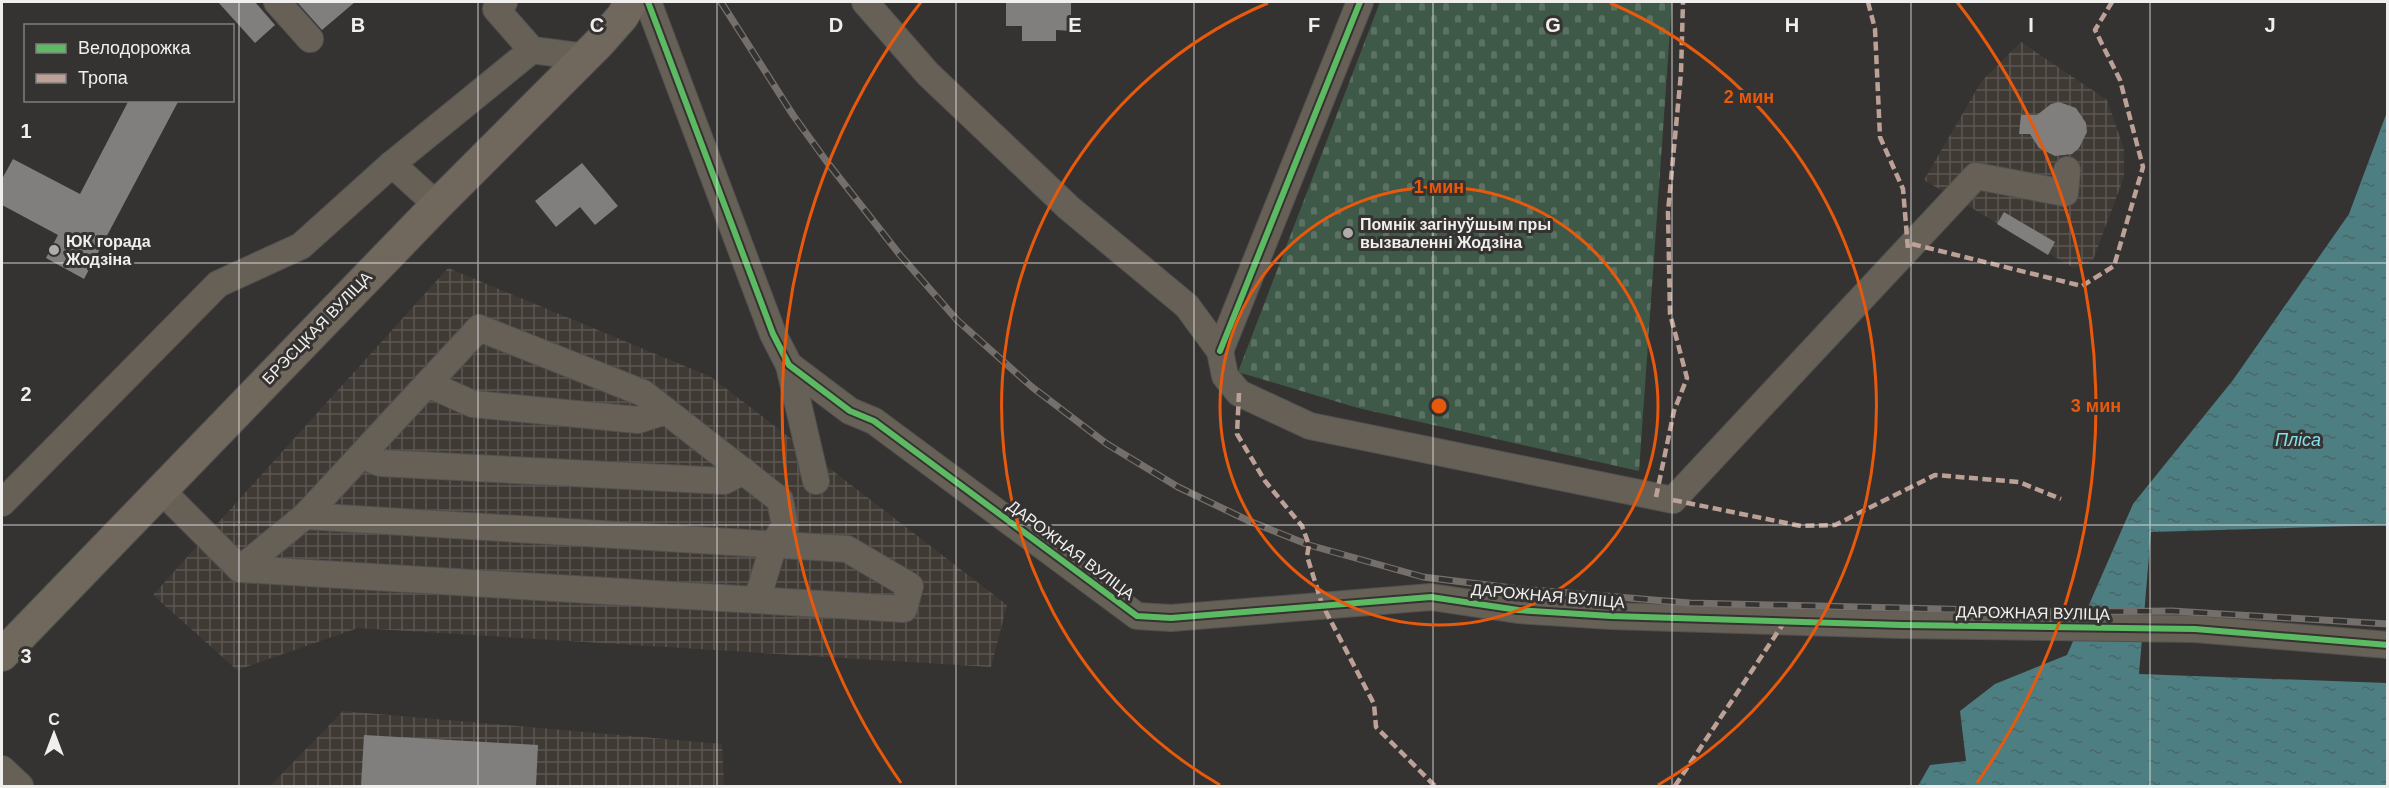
<svg xmlns="http://www.w3.org/2000/svg" width="2389" height="788" font-family="Arial,sans-serif">
<defs>
<pattern id="industrial-grid" width="8" height="8" patternUnits="userSpaceOnUse" patternTransform="scale(1.5)"><rect width="8" height="8" fill="#403a35"/><path d="M0 4h8M4 0v8" fill="none" stroke="#5c5753"/></pattern>
<pattern id="cemetery-stones" width="16" height="16" patternUnits="userSpaceOnUse" patternTransform="scale(1.5)"><rect width="16" height="16" fill="#3f5948"/><path d="M2 7V4a2 2 0 0 1 4 0v3zM10 15v-3a2 2 0 0 1 4 0v3z" fill="#5b7163"/></pattern>
<pattern id="water-ripples" width="26" height="14" patternUnits="userSpaceOnUse" patternTransform="scale(1.5)"><rect width="26" height="14" fill="#4d7e81"/><path d="M2 4q2-2 4 0t4 0M15 11q2-2 4 0t4 0" fill="none" stroke="#4b6667"/></pattern>
</defs>
<rect width="100%" height="100%" fill="#343332"/>
<g fill="url(#industrial-grid)">
<path d="M2021,42L2107,100L2124,149V177L2093,260L2074,268L1924,180L1981,82Z"/>
<path d="M448,268L711,377L1007,605L991,667L358,628L237,670L153,595Z"/>
<path d="M343,711L722,744L724,786H270Z"/>
</g>
<path fill="url(#cemetery-stones)" d="M1380,2H1672L1639,471L1358,408L1238,372Z"/>
<path fill="url(#water-ripples)" d="M2387,112V525L2151,532L2139,674L2387,683V786H1918L1930,765L1966,761L1960,711L1995,684L2067,655L2133,504L2233,380L2349,214Z"/>
<g fill="#807f7e">
<path d="M218,2H255L275,25L255,43Z"/>
<path d="M297,2H355L322,30Z"/>
<path d="M1006,2H1071V31L1056,30V41H1022V26H1006Z"/>
<path d="M129,100H179L84,279L46,258L58,235L2,205V179L13,159L80,194Z"/>
<path d="M2059,102L2076,108L2086,123L2087,132L2079,148L2072,154L2055,156L2039,148L2030,134H2019L2021,115H2037L2051,104Z"/>
<path d="M582,163L618,206L595,225L580,207L556,227L535,201Z"/>
<path d="M2004,212L2055,242L2048,255L1997,224Z"/>
<path d="M364,735L538,745L536,786H361Z"/>
</g>
<g fill="none" stroke-linecap="round" stroke-linejoin="round">
<g stroke="#525150" stroke-width="28">
<g id="minor">
<path d="M277,2L310,39"/>
<path d="M648,2L773,334L789,365L816,481"/>
<path d="M865,2L928,74L1069,208L1187,306L1220,351L1225,376L1239,393L1310,426L1673,500L1976,176L2065,193L2067,170"/>
<path d="M532,50L585,57"/>
<path d="M392,164L532,50L496,9L504,2"/>
<path d="M1220,351L1360,2"/>
<path d="M789,365L850,411L874,421L1137,616L1171,618L1431,597L1518,610L1611,616L1902,625L2195,629L2388,645"/>
<path d="M428,384L473,404L638,420L666,411"/>
<path d="M362,455L380,463L724,481L744,471"/>
<path d="M161,490L240,569L904,609L910,586L847,549L305,516"/>
<path d="M2,503L218,284L301,246L392,164L437,205"/>
<path d="M240,569L305,516L479,328L643,393L780,500L785,525L774,544L757,600"/>
<path d="M2,769L20,786"/>
</g>
</g>
<g stroke="#525150" stroke-width="34">
<path id="major" d="M2,655L437,205L599,43L622,17L631,2"/>
</g>
<use href="#minor" stroke="#666057" stroke-width="26"/>
<use href="#major" stroke="#70685c" stroke-width="32"/>
<g stroke="#746f6a" stroke-width="7">
<path id="rail" d="M721,2L793,115L827,162L900,255L957,320L1032,387L1107,444L1178,487L1249,521L1309,545L1423,577L1520,589L1690,603L2066,612L2172,611L2388,624"/>
</g>
<use href="#rail" stroke="#353331" stroke-width="4.5" stroke-dasharray="14" stroke-linecap="butt"/>
<g stroke="#bda197" stroke-width="4.5" stroke-dasharray="9 4.5" stroke-linecap="butt">
<path d="M1868,2L1875,29L1880,137L1903,189L1908,249"/>
<path d="M1912,244L2082,286L2114,266L2143,167L2120,80L2095,30L2112,2"/>
<path d="M1239,393L1237,434L1265,481L1302,526L1309,545L1307,556L1322,604L1374,704L1376,727L1435,786"/>
<path d="M1656,497L1674,411L1687,378L1670,314L1668,212L1681,73L1683,2"/>
<path d="M1673,500L1801,526L1835,525L1935,475L2019,482L2061,499"/>
<path d="M1675,786L1785,621"/>
</g>
<g stroke="#353331" stroke-width="10">
<g id="cycleway">
<path d="M648,2L773,334L789,365L850,411L874,421L1137,616L1171,618L1431,597L1518,610L1611,616L1902,625L2195,629L2388,645"/>
<path d="M1220,351L1360,2"/>
</g>
</g>
<use href="#cycleway" stroke="#5cba63" stroke-width="6"/>
</g>
<path fill="none" stroke="#f1efee" stroke-width="1.5" stroke-opacity="0.55" d="M239,2V786M478,2V786M717,2V786M956,2V786M1194,2V786M1433,2V786M1672,2V786M1911,2V786M2150,2V786M2,263H2388M2,525H2388"/>
<g fill="none" stroke="#e8590c" stroke-width="3">
<circle cx="1439" cy="406" r="219"/>
<path d="M1220 785A438 438 0 0 1 1268 3M1610 3A438 438 0 0 1 1658 785"/>
<path d="M901 783A657 657 0 0 1 921 2M1957 2A657 657 0 0 1 1977 783"/>
</g>
<g fill="#afadac" stroke="#353331" stroke-width="2">
<circle cx="1348" cy="233" r="6"/>
<circle cx="54" cy="250" r="6"/>
</g>
<g text-anchor="middle" dominant-baseline="central" stroke-width="6" stroke-linejoin="round" paint-order="stroke">
<g font-size="16" font-weight="bold" fill="#f1efee" stroke="#353331" text-anchor="start">
<text x="1360" y="224">Помнік загінуўшым пры<tspan x="1360" dy="18">вызваленні Жодзіна</tspan></text>
<text x="66" y="241">ЮК горада<tspan x="66" dy="18">Жодзіна</tspan></text>
</g>
<g font-size="16" fill="#f1efee" stroke="#353331">
<text transform="translate(317 328) rotate(-46)">БРЭСЦКАЯ ВУЛІЦА</text>
<text transform="translate(1071 550) rotate(37)">ДАРОЖНАЯ ВУЛІЦА</text>
<text transform="translate(1548 596) rotate(5)">ДАРОЖНАЯ ВУЛІЦА</text>
<text transform="translate(2033 613) rotate(1)">ДАРОЖНАЯ ВУЛІЦА</text>
</g>
<g font-size="18" font-style="italic" fill="#85e0e7" stroke="#353331">
<text x="2298" y="440">Пліса</text>
</g>
</g>
<g font-size="20" text-anchor="middle" font-weight="bold" fill="#f1efee" stroke="#353331" stroke-width="6" stroke-linejoin="round" paint-order="stroke">
<text x="358" y="32">B</text>
<text x="597" y="32">C</text>
<text x="836" y="32">D</text>
<text x="1075" y="32">E</text>
<text x="1314" y="32">F</text>
<text x="1553" y="32">G</text>
<text x="1792" y="32">H</text>
<text x="2031" y="32">I</text>
<text x="2270" y="32">J</text>
<text x="26" y="138">1</text>
<text x="26" y="401">2</text>
<text x="26" y="663">3</text>
</g>
<circle cx="1439" cy="406" r="9" fill="#e8590c" stroke="#353331" stroke-width="3"/>
<g font-size="18" text-anchor="middle" font-weight="bold" fill="#e8590c" stroke="#353331" stroke-width="6" stroke-linejoin="round" paint-order="stroke">
<text x="1749" y="103">2 мин</text>
<text x="1439" y="193">1 мин</text>
<text x="2096" y="412">3 мин</text>
</g>
<rect width="2389" height="788" fill="none" stroke="#f1efee" stroke-width="6"/>
<rect x="24" y="24" width="210" height="78" fill="#353331" stroke="#807e7d" stroke-width="1.5"/>
<rect x="36" y="44" width="30" height="9" fill="#5cba63" stroke="#807e7d" stroke-width="1.5"/>
<text x="78" y="54" font-size="18" fill="#f1efee">Велодорожка</text>
<rect x="36" y="74" width="30" height="9" fill="#bda197" stroke="#807e7d" stroke-width="1.5"/>
<text x="78" y="84" font-size="18" fill="#f1efee">Тропа</text>
<g transform="translate(54 734)" stroke="#353331" stroke-width="4.5" paint-order="stroke">
<path d="M0-4.5L10 22L0 15L-10 22Z" fill="#f1efee"/>
<text y="-9" font-size="16" font-weight="bold" text-anchor="middle" fill="#f1efee">С</text>
</g>
</svg>
